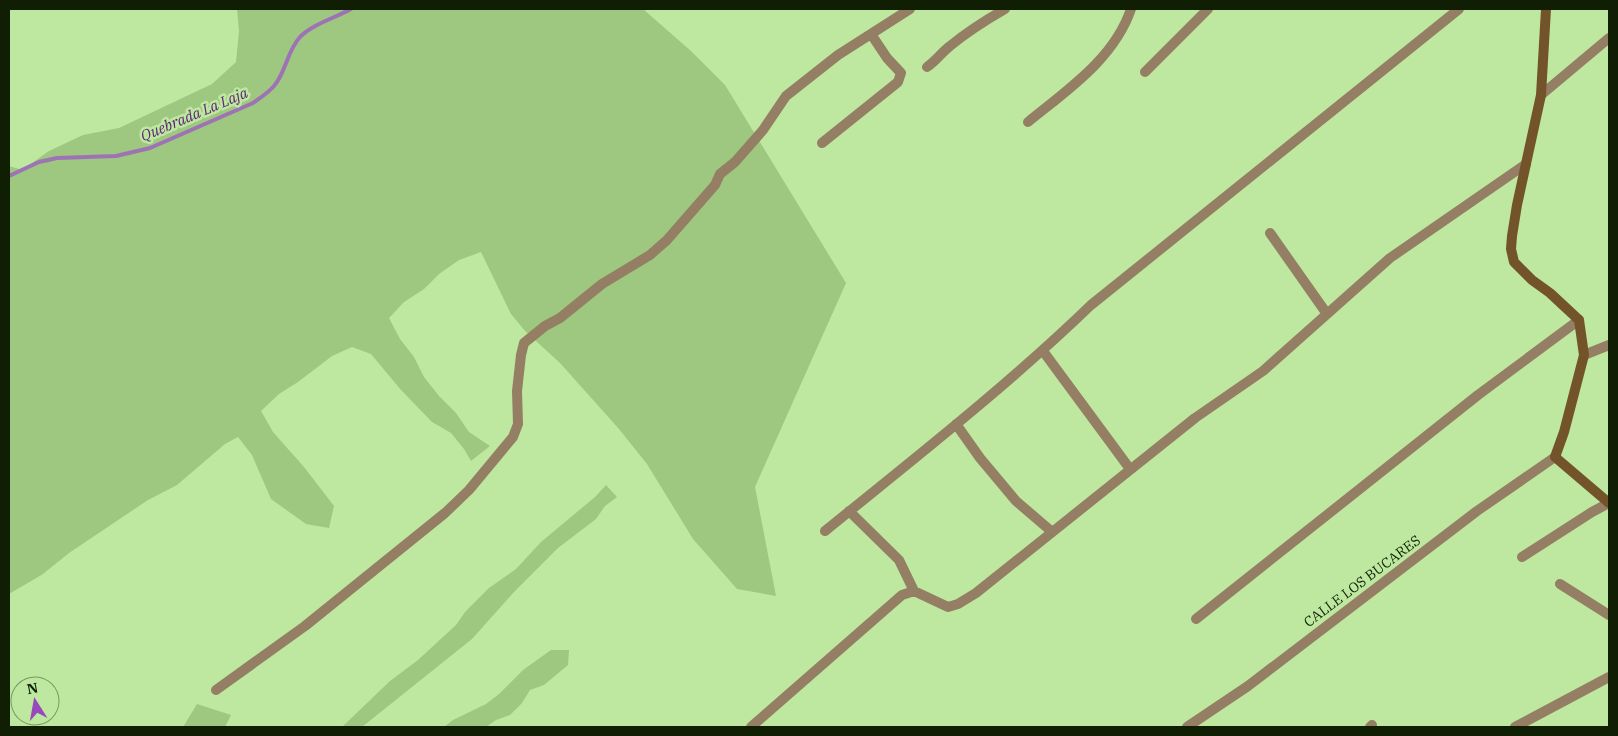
<svg xmlns="http://www.w3.org/2000/svg" width="1618" height="736" font-family="'IBM Plex Serif',serif">
<style>
.green{fill:#9ec77f}
.lines{fill:none;stroke-linecap:round;stroke-linejoin:round}
.stream{stroke:#9e73b6;stroke-width:4}
.street{stroke:#957f64;stroke-width:10}
.secondary{stroke:#73542a;stroke-width:10}
.labels{text-anchor:middle;dominant-baseline:central;stroke-width:5;stroke-linejoin:round;paint-order:stroke}
.street-label{font-size:14px;fill:#101f04;stroke:#bee8a0}
.water-label{font-size:15px;font-style:italic;fill:#5d2577;stroke:#bee8a0}
</style>
<rect width="100%" height="100%" fill="#bee8a0"/>
<path class="green" d="M237,9H643L691,51L725,85L846,283L755,487L776,596L737,589L693,539L647,464L619,429L560,363L525,331L511,314L481,252L459,260L439,274L424,289L404,302L389,318L400,339L414,357L424,377L439,396L456,413L469,432L490,446L471,461L464,449L451,433L432,422L401,390L371,354L352,347L332,356L298,382L279,394L261,411L273,432L304,467L334,506L329,528L306,524L271,499L252,455L238,437L225,444L177,485L148,500L69,553L43,574L9,594V166L22,170L49,151L83,135L119,128L212,84L236,62L239,31Z
M606,485L617,497L605,506L596,519L558,548L514,592L472,639L362,727H342L390,681L418,660L456,625L465,612L489,588L516,569L541,542L595,497Z
M551,650H569L568,665L544,685L530,690L522,703L510,715L496,720L486,727H444L453,720L486,704L499,694L523,670Z
M197,704L231,715L225,727H183Z"/>
<g class="lines">
<path class="stream" d="M9,176L39,162L57,158L116,156L150,148L253,103C260,98 268,93 274,86C286,72 287,51 300,37C313,24 335,18 351,9"/>
<path class="street" d="M927,67C937,60 941,53 950,46C967,32 986,20 1005,9
M1145,72L1208,9
M1541,95L1609,38
M1028,122C1067,90 1114,59 1131,9
M822,143L898,82L901,73L887,58L871,34
M1270,233L1327,314
M1043,351L1130,469
M1584,355L1609,345
M956,424L980,458L1016,501L1051,531
M849,511L899,560L914,591
M825,531C915,458 1007,386 1091,305L1459,9
M1522,557L1592,512L1609,503
M1560,584L1609,615
M1196,619L1478,395L1579,320
M216,690L305,626L445,513L469,490L513,437L518,424L517,391L521,355L524,343L545,326L560,318L602,284L650,255L667,240L715,185L720,174L735,162L763,130L786,96L838,55L910,9
M751,727L902,595L914,591L948,607L958,604L976,593L1195,418L1263,371L1390,258L1526,164
M1187,727L1248,686L1477,511L1555,457
M1370,727L1372,725
M1515,727L1609,677"/>
<path class="secondary" d="M1546,9L1541,95L1517,205L1512,236L1511,249L1514,262L1532,280L1550,293L1579,320L1584,355L1564,432L1555,457L1609,503"/>
</g>
<g class="labels">
<g class="street-label">
<text transform="translate(1362 581) rotate(-37)">CALLE LOS BUCARES</text>
</g>
<g class="water-label">
<text transform="translate(194 114) rotate(-23)">Quebrada La Laja</text>
</g>
</g>
<rect width="1618" height="736" fill="none" stroke="#101f04" stroke-width="20"/>
<g transform="translate(35 701) rotate(349)"><circle r="24" fill="#bee8a0" stroke="#789862"/>
<path d="M0-4L9 19L0 12L-9 19Z" fill="#964abc"/>
<text y="-8" font-size="14" font-weight="bold" text-anchor="middle" fill="#101f04">N</text>
</g>
</svg>
